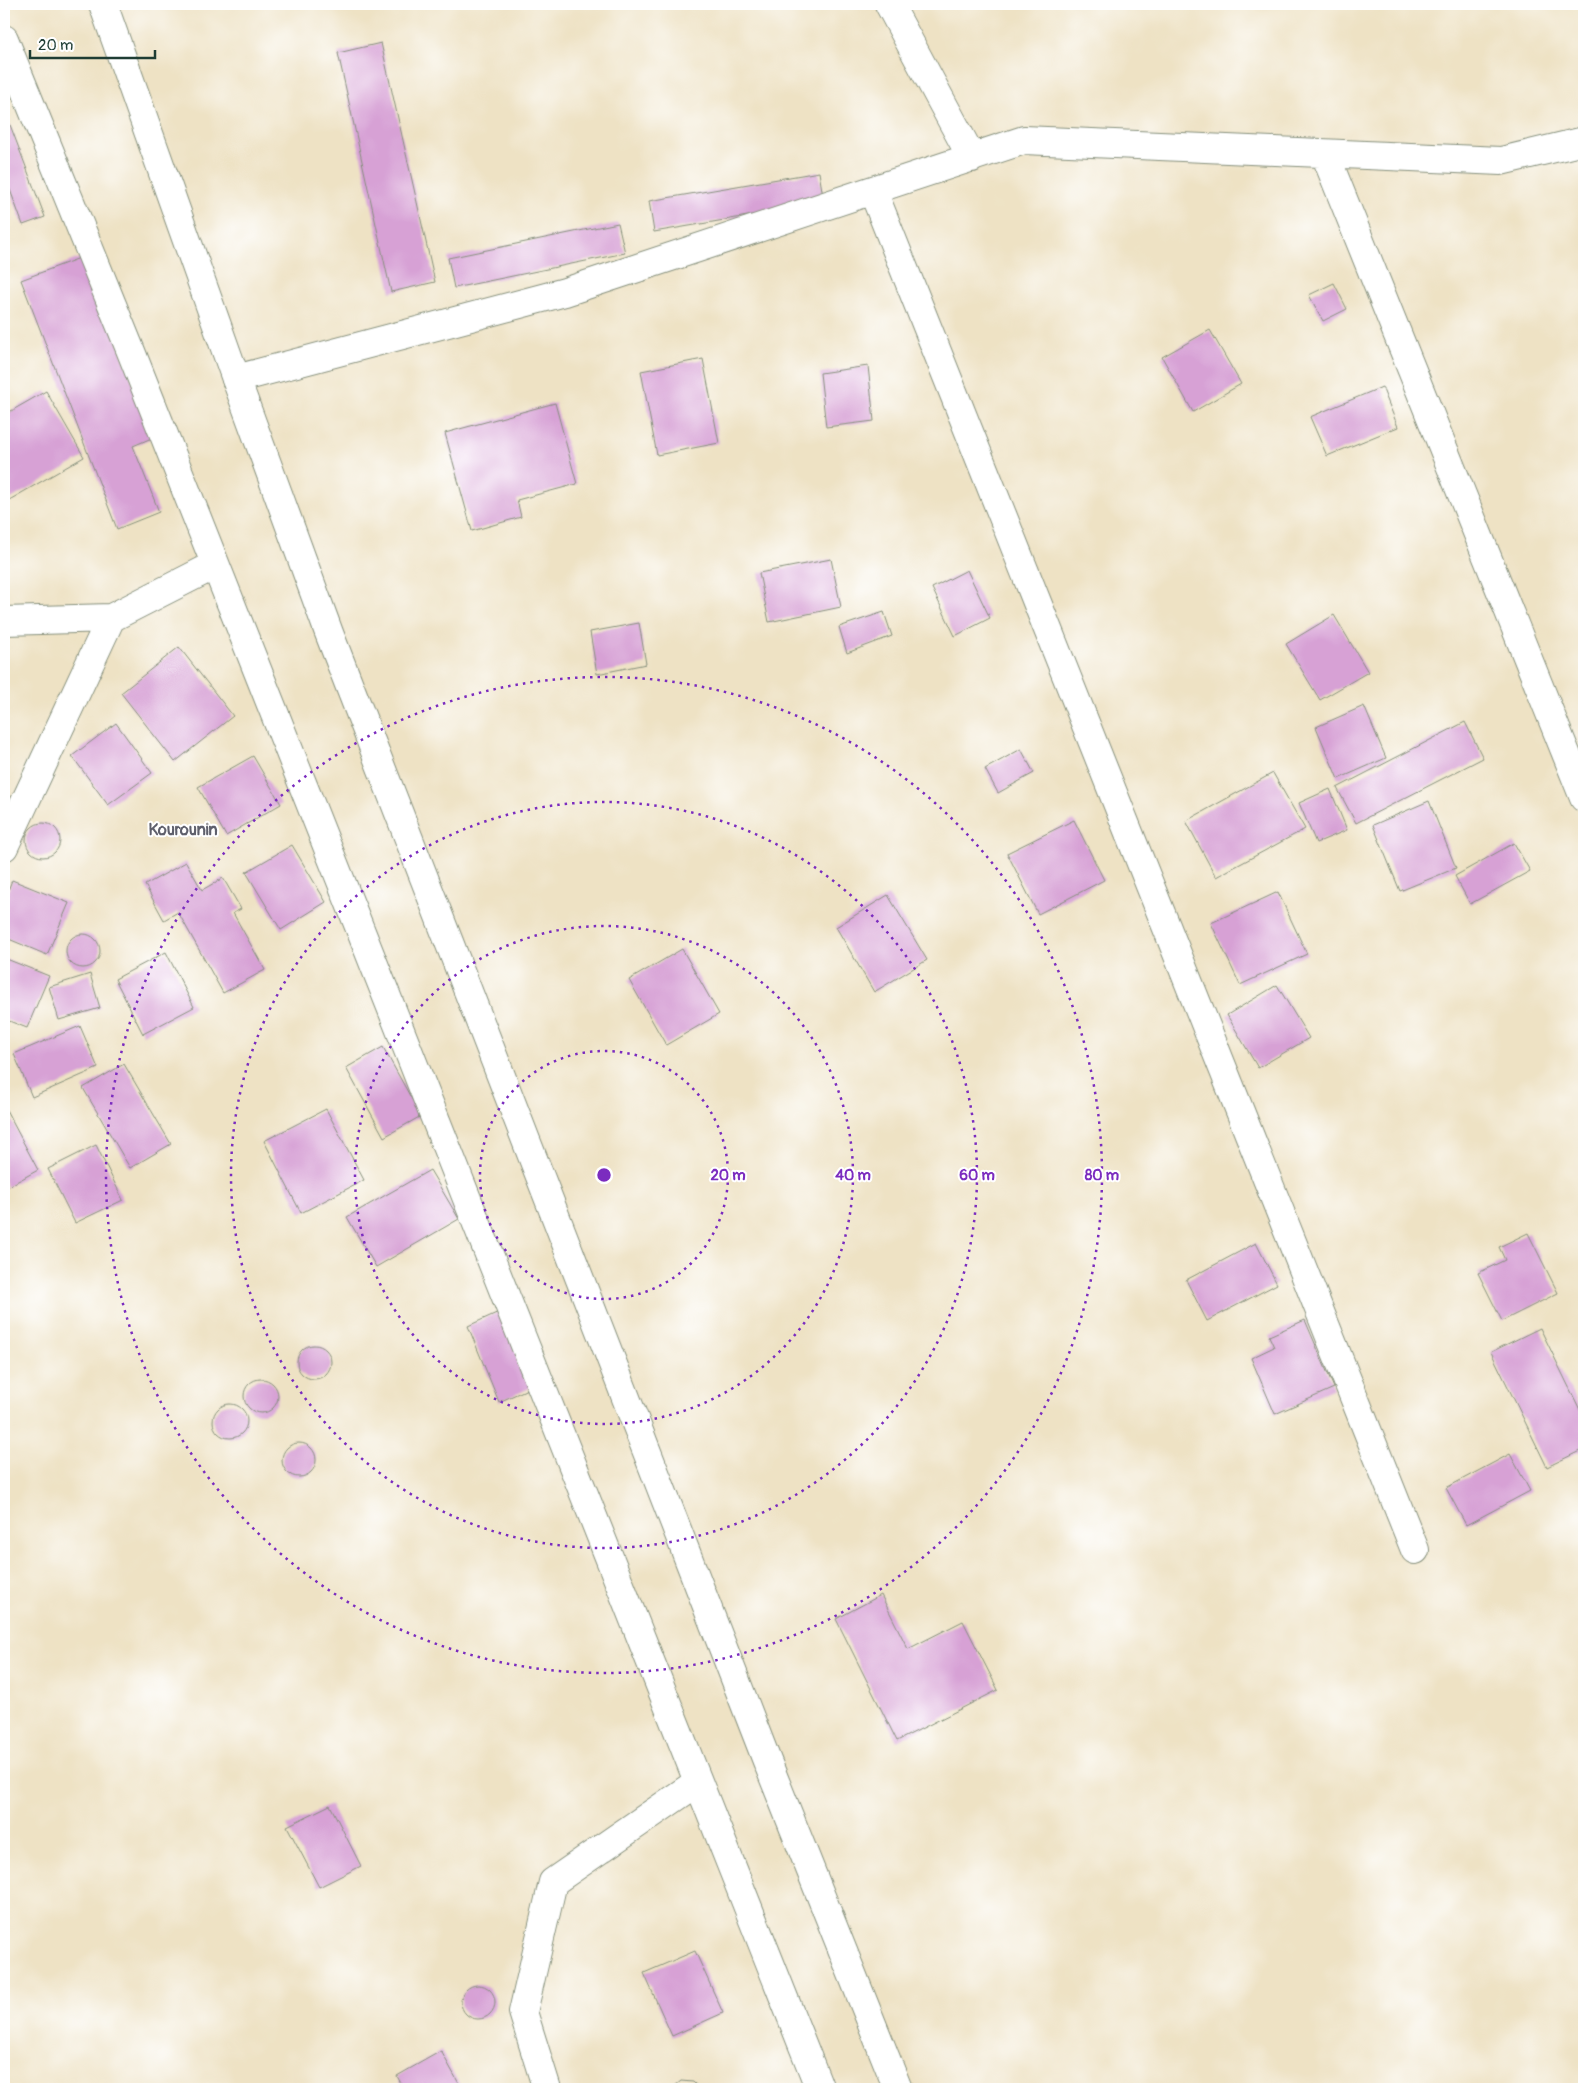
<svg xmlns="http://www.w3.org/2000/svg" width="1588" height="2093" font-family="Pangolin,sans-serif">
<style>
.building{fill:#d7a1d5}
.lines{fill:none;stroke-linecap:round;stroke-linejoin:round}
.street-casing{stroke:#86907c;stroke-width:30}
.highway-casing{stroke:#86907c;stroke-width:30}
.street{stroke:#fff;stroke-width:28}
.highway{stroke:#fff;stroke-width:28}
.ring{fill:none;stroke:#7b2cbf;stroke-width:2.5;stroke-dasharray:2.5 5}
.labels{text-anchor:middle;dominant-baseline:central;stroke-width:4;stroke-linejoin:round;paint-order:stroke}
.quarter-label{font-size:16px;font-weight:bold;fill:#5f606c;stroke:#fff}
.centre{fill:#7b2cbf;stroke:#fff;stroke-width:2.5}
.ring-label{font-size:15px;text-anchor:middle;font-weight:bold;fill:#7b2cbf;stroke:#fff;stroke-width:4;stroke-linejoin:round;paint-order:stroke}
</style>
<rect width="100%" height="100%" fill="#fff"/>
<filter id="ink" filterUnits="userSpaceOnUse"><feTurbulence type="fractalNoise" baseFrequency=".02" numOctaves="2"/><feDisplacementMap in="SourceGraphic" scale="10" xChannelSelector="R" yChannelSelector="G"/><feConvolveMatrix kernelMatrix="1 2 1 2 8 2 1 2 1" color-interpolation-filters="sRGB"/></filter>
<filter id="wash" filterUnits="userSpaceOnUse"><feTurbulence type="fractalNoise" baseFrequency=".0096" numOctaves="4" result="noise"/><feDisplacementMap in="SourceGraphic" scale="20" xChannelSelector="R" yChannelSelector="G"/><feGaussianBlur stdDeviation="1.12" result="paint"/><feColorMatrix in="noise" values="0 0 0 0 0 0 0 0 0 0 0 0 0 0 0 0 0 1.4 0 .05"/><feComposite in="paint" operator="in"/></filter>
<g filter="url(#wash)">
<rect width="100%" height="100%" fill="#eee2c4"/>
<g id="blocks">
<path class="building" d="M381,43L435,282L391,292L338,53Z
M4,109L45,217L23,225L6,179L4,180Z
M819,172L824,203L654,232L649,201Z
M618,223L625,253L454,288L448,258Z
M85,256L154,437L133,446L159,512L117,529L21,280Z
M1334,283L1347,309L1323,321L1309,295Z
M1210,330L1241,384L1193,412L1162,357Z
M703,359L719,443L657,455L641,371Z
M868,366L874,421L826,427L820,373Z
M1382,387L1398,427L1327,456L1310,417Z
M46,391L84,457L4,503V415Z
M555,403L577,484L517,500L521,517L472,531L445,433Z
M831,559L841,607L769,622L759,573Z
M967,570L990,618L955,636L932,588Z
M884,612L892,636L847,653L839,627Z
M1334,615L1368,672L1320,700L1286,644Z
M639,623L646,664L597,674L590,632Z
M179,647L233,716L175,762L121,693Z
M1364,706L1386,758L1338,779L1316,727Z
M1465,722L1483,758L1356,823L1337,788Z
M116,723L152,773L108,805L72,756Z
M1021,749L1034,773L998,793L985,769Z
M253,756L281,804L226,836L198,787Z
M1273,773L1305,829L1216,877L1186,821Z
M1330,789L1347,830L1316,843L1299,803Z
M1429,801L1456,868L1400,891L1373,825Z
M1074,820L1104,880L1038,914L1007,853Z
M26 840a17 17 0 1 1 34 0a17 17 0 1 1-34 0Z
M1514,843L1530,871L1470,904L1455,876Z
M292,845L326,902L281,930L246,872Z
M186,862L202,890L223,878L241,909L233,913L265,970L223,993L178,912L164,920L145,885Z
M12,880L69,903L47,955L4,937V901Z
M1278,892L1307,954L1240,985L1211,923Z
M888,895L927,960L874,992L836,927Z
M66 951a17 17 0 1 1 34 0a17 17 0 1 1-34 0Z
M682,949L719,1014L666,1045L629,980Z
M166,952L194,1007L143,1034L115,979Z
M4,958L49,976L27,1028L4,1019Z
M90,974L100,1008L59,1020L49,987Z
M1277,985L1309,1038L1258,1068L1227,1015Z
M80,1026L98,1068L32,1097L14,1054Z
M383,1047L421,1116L384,1137L346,1068Z
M124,1064L171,1144L130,1168L83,1088Z
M4,1106L38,1170L7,1187L4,1181Z
M326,1109L364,1180L301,1213L264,1141Z
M96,1145L123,1200L75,1223L48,1169Z
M430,1170L459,1219L376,1267L347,1217Z
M1528,1233L1558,1293L1502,1321L1478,1273L1505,1260L1499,1247Z
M1256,1243L1277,1284L1207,1321L1186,1280Z
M501,1311L532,1387L499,1402L468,1326Z
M1305,1320L1334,1388L1275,1414L1251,1358L1274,1347L1269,1336Z
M1540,1328L1584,1418V1449L1547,1467L1491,1352Z
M297 1362a17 17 0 1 1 34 0a17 17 0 1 1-34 0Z
M244 1396a17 17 0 1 1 34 0a17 17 0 1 1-34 0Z
M213 1421a17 17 0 1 1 34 0a17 17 0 1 1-34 0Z
M282 1460a17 17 0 1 1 34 0a17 17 0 1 1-34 0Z
M1510,1454L1530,1491L1466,1525L1446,1488Z
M881,1595L908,1649L963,1621L998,1690L897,1741L836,1619Z
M330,1805L361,1866L319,1887L287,1826Z
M695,1951L723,2013L672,2036L644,1973Z
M461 2002a17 17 0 1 1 34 0a17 17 0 1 1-34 0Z
M441,2051L462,2089H404L397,2076Z
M681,2081L693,2082L700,2089H671Z"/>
</g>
</g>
<g filter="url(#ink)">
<use href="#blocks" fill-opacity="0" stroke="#86907c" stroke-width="1"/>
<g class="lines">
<defs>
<path id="street" d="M889,4L972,158
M4,39L130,349L820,2089
M1325,154L1584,798
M873,191L1415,1550
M236,379L565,292L1024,140L1501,161L1584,141
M4,621L111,618L215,565
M4,847L111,618
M547,2089L523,2012L553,1882L698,1782"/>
<path id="highway" d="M103,4L236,379L329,633L767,1761L898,2089"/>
</defs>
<use href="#street" class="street-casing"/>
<use href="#highway" class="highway-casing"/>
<use href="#street" class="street"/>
<use href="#highway" class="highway"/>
</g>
</g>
<g class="ring">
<circle cx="604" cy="1175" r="124"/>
<circle cx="604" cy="1175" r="249"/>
<circle cx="604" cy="1175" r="373"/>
<circle cx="604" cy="1175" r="498"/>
</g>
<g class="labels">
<g class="quarter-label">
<text x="183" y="830">Kourounin</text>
</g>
</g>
<circle cx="604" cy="1175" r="8" class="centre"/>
<g class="ring-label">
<text x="728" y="1180">20 m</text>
<text x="853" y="1180">40 m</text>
<text x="977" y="1180">60 m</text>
<text x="1102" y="1180">80 m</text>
</g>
<rect width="1588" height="2093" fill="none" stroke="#fff" stroke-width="20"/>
<path d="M30 50v8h125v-8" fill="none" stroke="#1f3d34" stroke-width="2.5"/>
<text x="38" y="50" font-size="15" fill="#1f3d34" stroke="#ffffff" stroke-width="4" paint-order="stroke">20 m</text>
</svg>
